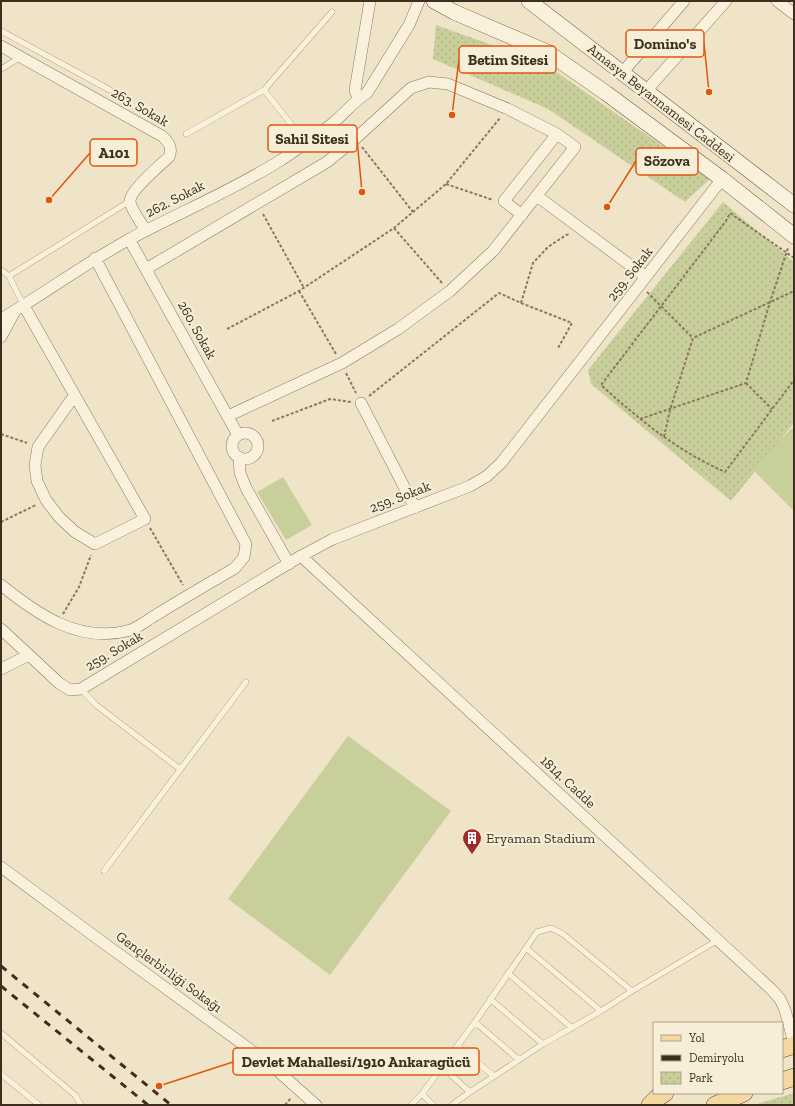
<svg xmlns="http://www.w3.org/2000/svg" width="795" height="1106" font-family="'Zilla Slab',serif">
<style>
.park{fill:url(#park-dots)}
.pitch{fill:#c9cf9b}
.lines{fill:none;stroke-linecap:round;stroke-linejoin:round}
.lane-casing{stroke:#8d765c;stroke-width:6}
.street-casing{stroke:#8d765c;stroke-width:12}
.secondary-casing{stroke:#6f573f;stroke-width:16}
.primary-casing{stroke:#5b4430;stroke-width:18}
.path{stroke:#8d765c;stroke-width:2;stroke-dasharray:3 2;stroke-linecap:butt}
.lane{stroke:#faf1dc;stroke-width:5.5}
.street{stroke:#faf1dc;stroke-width:11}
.secondary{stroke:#faf1dc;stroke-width:15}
.primary{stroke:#f3d9a0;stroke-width:17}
.rail{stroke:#3d2e20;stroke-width:3;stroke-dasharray:7 7;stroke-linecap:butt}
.labels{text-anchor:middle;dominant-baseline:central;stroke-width:4;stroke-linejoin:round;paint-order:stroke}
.street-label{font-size:14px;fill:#3d2e20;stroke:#f7eed8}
.poi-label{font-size:14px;fill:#3d2e20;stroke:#f7eed8;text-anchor:start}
.leader{fill:none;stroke:#df570d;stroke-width:1.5}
.callout-dot{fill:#df570d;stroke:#f7eed8;stroke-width:1.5}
.callout{fill:#f7eed8;stroke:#df570d;stroke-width:1.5}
.callout-label{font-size:15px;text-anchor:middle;font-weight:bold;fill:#3d2e20}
</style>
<defs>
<pattern id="park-dots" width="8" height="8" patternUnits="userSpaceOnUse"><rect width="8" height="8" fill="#c9cf9b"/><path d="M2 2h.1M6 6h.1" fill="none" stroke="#aeb285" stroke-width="1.8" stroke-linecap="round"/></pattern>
</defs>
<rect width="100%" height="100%" fill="#f0e4c8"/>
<path class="park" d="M436,25L545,64L710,179L685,202L548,109L433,59Z
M723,202L794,262V423L731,501L591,384L588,370Z
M794,1093V1105H754Z"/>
<path class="pitch" d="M792,428L794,430V511L752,469Z
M283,477L312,525L286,540L257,492Z
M348,736L451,811L330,975L228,899Z"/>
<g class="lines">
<defs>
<path id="lane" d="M1,31L110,90
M1,69L21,57
M264,90L306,143
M186,134L264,90L332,12
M1,270L9,276
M24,306L9,276L130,201
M81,689L96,705L180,769
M104,871L246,682
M526,948L601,1011
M508,973L572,1028
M490,999L543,1044
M475,1022L519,1060
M1,1033L75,1095L81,1105
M457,1046L494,1076
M442,1067L470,1092
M1,1074L39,1105
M422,1094L433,1105
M411,1105L422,1094L475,1022L537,932L551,928L563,934L632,991
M452,1105L470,1092L543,1044L601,1011L632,991L718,940"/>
<path id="street" d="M777,1L794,14
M1,46L162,136C169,142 173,148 169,157C160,165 130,191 130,201C130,208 142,224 146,231
M622,73L684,1
M646,91L726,1
M358,99L355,90L370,1
M537,196L646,277
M522,215L504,201L557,134
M129,239L238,435
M146,269L327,162L355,139L411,88L429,82L448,84L508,109L557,134L575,147L493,251L450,291L398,329L342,363L228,416
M24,306L145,519L95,544L75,532L59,517L46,500L37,481L35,465L38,447L74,396
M1,319C44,294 84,264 128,240C178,213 232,191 281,160C299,148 317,136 333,123C345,113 354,101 367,93L409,25L419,1
M1,337L15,311
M361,403L415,508
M232 446a13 13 0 1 1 26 0a13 13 0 1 1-26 0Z
M239,457L240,473L246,488L289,564
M301,556L771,989L780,999L785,1010L794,1043
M1,585C37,614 78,643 127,631C137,629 147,620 156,615C182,599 208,584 235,568L244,557L246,544L95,258
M1,629L29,655
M1,669L29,655L59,683L70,690L81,689L301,556L333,539L470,486L487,476L501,463L722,179
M1,867L90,933L270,1064L316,1105"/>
<path id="secondary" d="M434,1L454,12L547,52L606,93L722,179L794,236
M529,1L794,205"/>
<path id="primary" d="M782,1049L794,1045
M782,1081L794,1077
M650,1105L657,1098L665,1093
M715,1105L744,1093"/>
</defs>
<use href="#lane" class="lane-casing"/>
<use href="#street" class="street-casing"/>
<use href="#secondary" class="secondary-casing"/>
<use href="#primary" class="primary-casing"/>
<path class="path" d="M362,147L413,212
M446,184L493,200
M263,214L304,288
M394,228L442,283
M794,258L730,213L726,221L601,385C640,420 676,450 725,472L794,380
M299,291L336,354
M647,292L693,338
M521,303L572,323L558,348
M227,329L299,291L394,228L446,184L500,118
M346,373L356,393
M746,383L772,409
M369,396L499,293L521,303L533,263L548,247L566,235L570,234
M640,419L746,383L770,302L788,248
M272,421L330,399L351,402
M1,434L27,443
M664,437L670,410L693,338L794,291
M1,522L36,505
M150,528L183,585
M63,614L79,587L91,555
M285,1105L291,1098"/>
<use href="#lane" class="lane"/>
<use href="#street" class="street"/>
<use href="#secondary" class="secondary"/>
<use href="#primary" class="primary"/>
<path class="rail" d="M1,966L171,1105
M1,986L148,1105"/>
</g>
<defs>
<symbol id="building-pin" viewBox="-11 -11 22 30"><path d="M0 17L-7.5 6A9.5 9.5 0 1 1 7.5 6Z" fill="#9e2a2b" stroke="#f7eed8"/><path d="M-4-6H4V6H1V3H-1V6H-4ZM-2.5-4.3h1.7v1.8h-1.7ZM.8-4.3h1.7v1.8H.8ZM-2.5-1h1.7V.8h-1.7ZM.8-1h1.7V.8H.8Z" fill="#fff"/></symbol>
</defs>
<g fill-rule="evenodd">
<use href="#building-pin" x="461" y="827" width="22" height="30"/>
</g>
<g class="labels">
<g class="street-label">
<text transform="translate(661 103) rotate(38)">Amasya Beyannamesi Caddesi</text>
<text transform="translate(140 107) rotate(30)">263. Sokak</text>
<text transform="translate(175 199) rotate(-27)">262. Sokak</text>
<text transform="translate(630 274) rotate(-52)">259. Sokak</text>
<text transform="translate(197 330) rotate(61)">260. Sokak</text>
<text transform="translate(400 497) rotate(-21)">259. Sokak</text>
<text transform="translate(114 651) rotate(-31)">259. Sokak</text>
<text transform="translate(568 782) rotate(43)">1814. Cadde</text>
<text transform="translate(169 972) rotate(36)">Gençlerbirliği Sokağı</text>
</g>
<g class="poi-label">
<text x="486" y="838">Eryaman Stadium</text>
</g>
</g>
<path class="leader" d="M709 92L704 43M452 115L459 59M362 192L357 139M49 200L90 153M607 207L636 161M159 1086L233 1062"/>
<g class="callout-dot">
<circle cx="709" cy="92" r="4"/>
<circle cx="452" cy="115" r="4"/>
<circle cx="362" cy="192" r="4"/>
<circle cx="49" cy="200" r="4"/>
<circle cx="607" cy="207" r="4"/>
<circle cx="159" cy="1086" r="4"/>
</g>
<g class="callout">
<rect x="626" y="30" width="78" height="27" rx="4"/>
<rect x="459" y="46" width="97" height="27" rx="4"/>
<rect x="268" y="125" width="89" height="27" rx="4"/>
<rect x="90" y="139" width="47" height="27" rx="4"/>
<rect x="636" y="148" width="62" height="27" rx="4"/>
<rect x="233" y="1048" width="246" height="27" rx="4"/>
</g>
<g class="callout-label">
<text x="665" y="49">Domino's</text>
<text x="508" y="65">Betim Sitesi</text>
<text x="312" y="144">Sahil Sitesi</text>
<text x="114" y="158">A101</text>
<text x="667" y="166">Sözova</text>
<text x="356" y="1067">Devlet Mahallesi/1910 Ankaragücü</text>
</g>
<rect width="795" height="1106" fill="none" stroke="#3d2e20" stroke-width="4"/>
<rect x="653" y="1022" width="130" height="72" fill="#f7eed8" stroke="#ada18e"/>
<rect x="661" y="1035" width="20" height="6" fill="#f3d9a0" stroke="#ada18e"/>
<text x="689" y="1042" font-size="12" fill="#3d2e20">Yol</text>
<rect x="661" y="1055" width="20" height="6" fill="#3d2e20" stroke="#ada18e"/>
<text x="689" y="1062" font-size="12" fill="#3d2e20">Demiryolu</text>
<rect x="661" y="1072" width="20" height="12" fill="url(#park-dots)" stroke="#ada18e"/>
<text x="689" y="1082" font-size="12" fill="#3d2e20">Park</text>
</svg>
